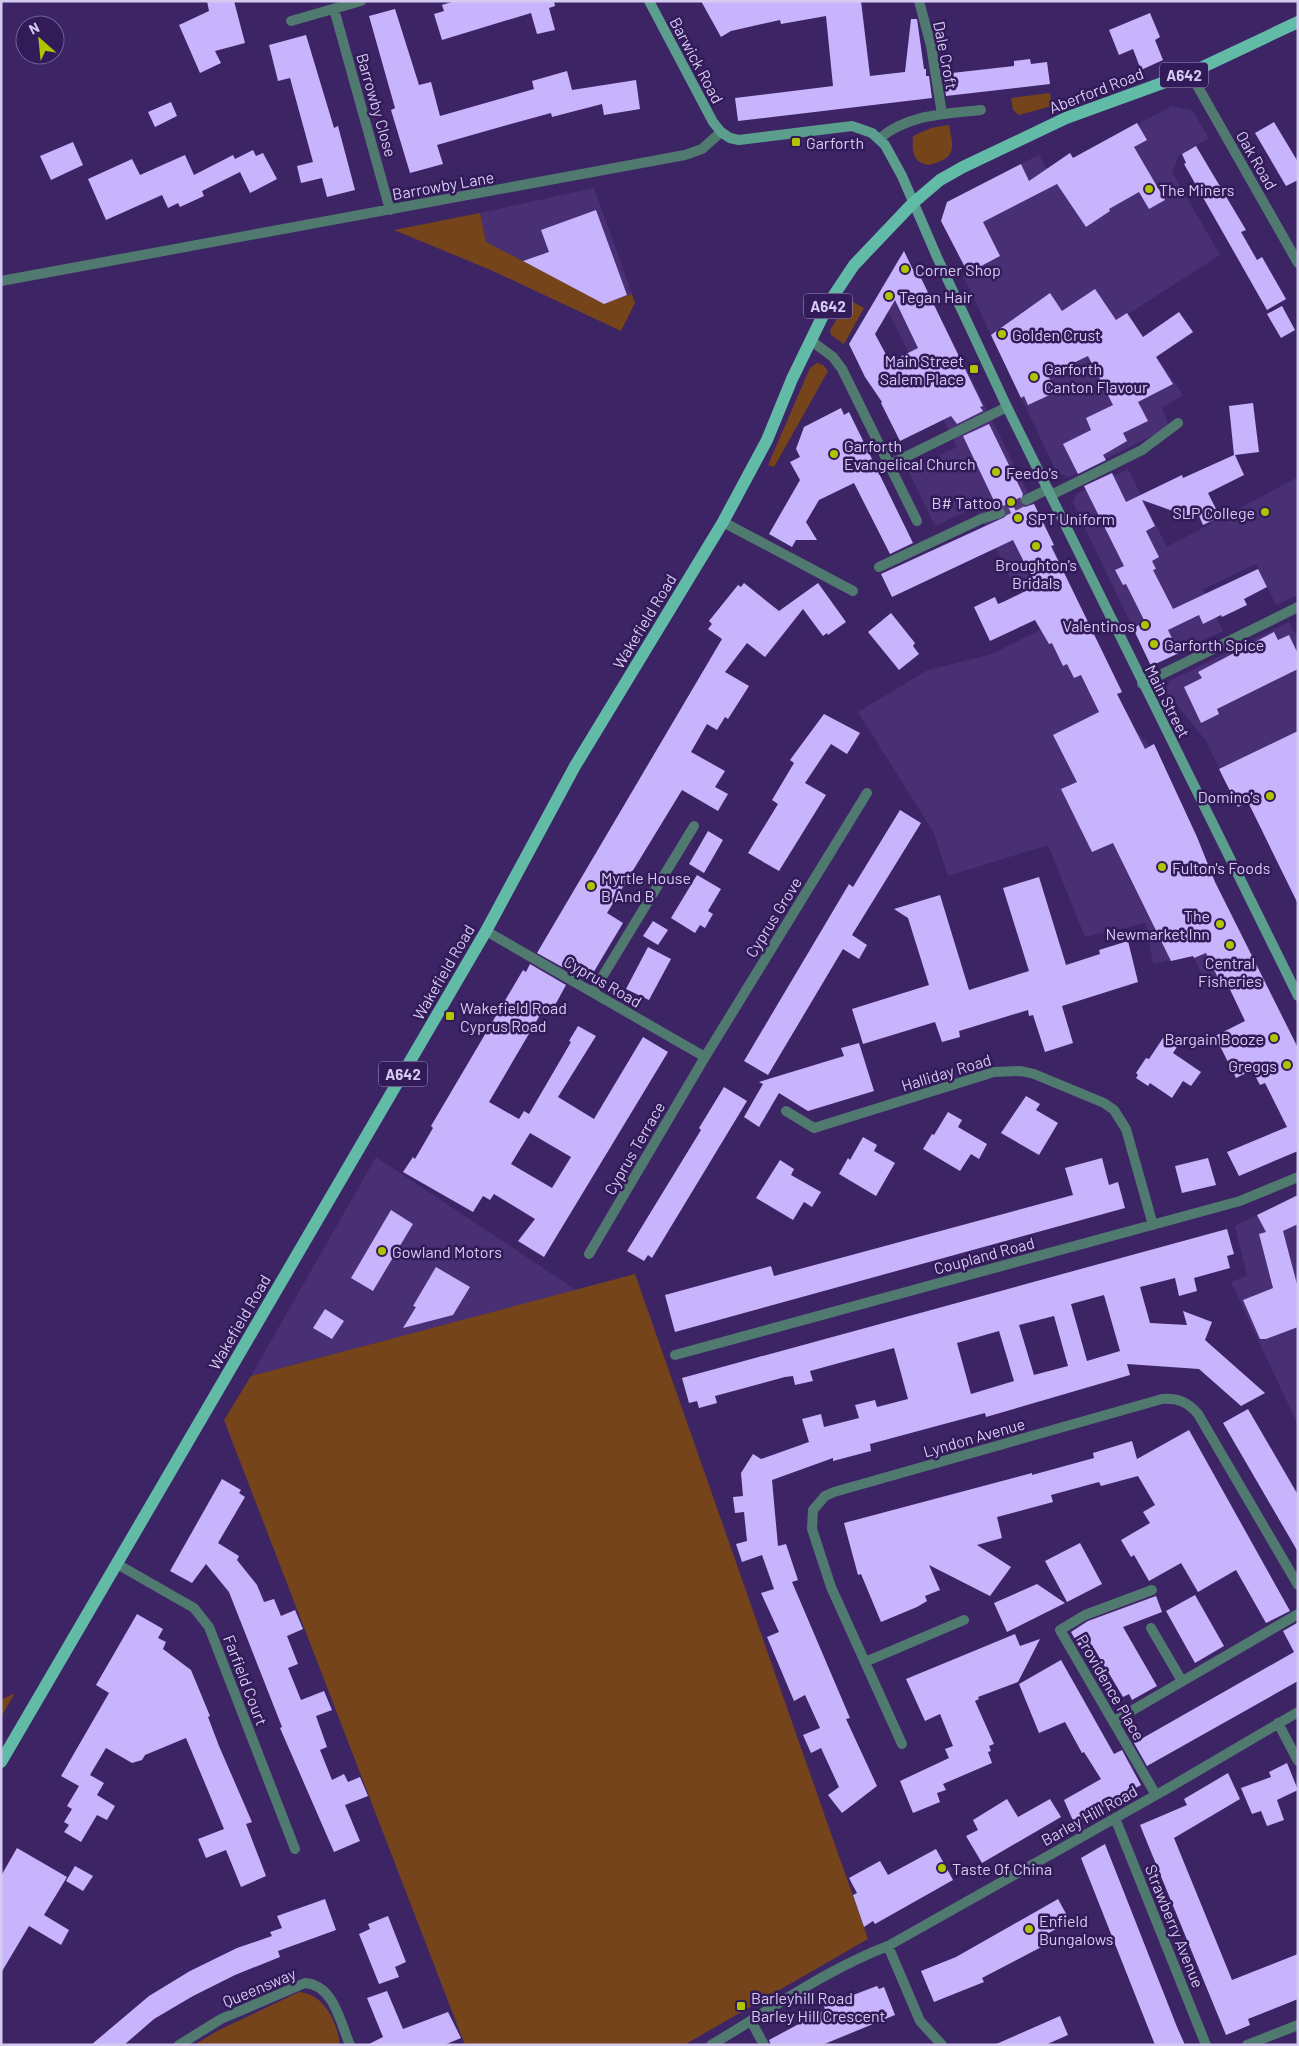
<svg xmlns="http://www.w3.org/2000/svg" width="1299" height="2046" font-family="Barlow,sans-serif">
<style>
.built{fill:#492f74}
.green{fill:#75441b}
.building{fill:#c8b3fd;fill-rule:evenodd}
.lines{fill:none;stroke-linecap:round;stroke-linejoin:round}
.street-tunnel{stroke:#543e7a;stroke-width:10;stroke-dasharray:10 5;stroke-linecap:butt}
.street{stroke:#50796f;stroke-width:10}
.secondary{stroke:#5b9e8e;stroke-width:10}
.primary{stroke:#62bba7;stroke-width:12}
.poi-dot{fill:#b0c500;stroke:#331a59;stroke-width:2}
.labels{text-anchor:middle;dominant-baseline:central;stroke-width:5;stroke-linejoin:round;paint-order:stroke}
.shield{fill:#331a59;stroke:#a496c3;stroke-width:1}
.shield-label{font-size:15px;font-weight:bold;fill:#d5cbf1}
.street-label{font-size:16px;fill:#d5cbf1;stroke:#331a59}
.poi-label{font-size:16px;fill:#d5cbf1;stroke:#331a59;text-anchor:start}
</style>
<rect width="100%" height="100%" fill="#3d2565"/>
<path class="built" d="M1172,106L1192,110L1209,138L1179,155L1172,172L1220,255L1128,314L1183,395L1162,408L1168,424L1164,430L1069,477L1057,473L963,276L967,272L941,221L945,207L1021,164L1039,155L1047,169L1070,153L1073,158Z
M594,188L632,294L604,303L486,242L480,213Z
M899,258L908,259L916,276L919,274L1054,545L1052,546L1122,692L1117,695L1136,731L1150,746L1154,744L1197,837L1215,882L1257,966L1209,989L1193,956L1153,964L1146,923L1085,937L1048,845L948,876L934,833L858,712L928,670L992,654L1040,630L1016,583L1013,584L976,507L935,526L908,470L957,447L879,294Z
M1128,469L1167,547L1298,477V595L1276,605L1256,564L1203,589L1223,631L1151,666L1073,503L1076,494Z
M1289,622L1298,638V904L1249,802L1238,807L1206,741L1166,691L1169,681Z
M376,1157L576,1290L251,1376Z
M1298,1195V1425L1231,1282L1247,1276L1235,1226Z"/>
<path class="green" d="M1050,93L1052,106L1019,115L1013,110L1011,98Z
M949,125C954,149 956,158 929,165C912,163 912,150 913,136L931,128Z
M480,213L486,242L604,303L632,294L635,303L621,331L493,271L394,230Z
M849,300L864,308L844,344L831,335L830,330Z
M817,363L823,365L828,371L774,467L768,465L810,368Z
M635,1274L868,1939L684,2045H465L224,1420L251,1376Z
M15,1693L1,1717V1700Z
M299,1992C324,1994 337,2021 340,2045H194L219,2030Z"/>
<path class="building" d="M207,1H234L245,43L215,51L221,63L200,73L179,25L209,11Z
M455,1H554L555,6L549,8L555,30L537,34L531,13L442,40L434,14L444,11L442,5Z
M701,1H861L870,76L905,72L911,19H917L924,69H926V76H929L932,98L738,121L735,98L833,86L826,16L781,24L780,20L731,31L721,37Z
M395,9L419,85L431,82L440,116L534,89L532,81L567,71L572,90L636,80L640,109L604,115L602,104L552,117L551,113L500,127L437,145L443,164L410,173L391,110L395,108L369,16Z
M1150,13L1160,37L1155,40L1163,60L1141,70L1133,49L1119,55L1109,30Z
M306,35L334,128L338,126L355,190L327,197L322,178L301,183L297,166L313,162L290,78L278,81L269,45Z
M1030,59L1031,64L1047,62L1050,84L946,96L943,74L1014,66V61Z
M171,102L177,116L155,127L148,112Z
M1274,122L1298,162V180L1286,186L1255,133Z
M1137,123L1147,140L1134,147L1165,200L1149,209L1139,192L1109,209L1110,211L1086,227L1057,184L983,222L1000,256L968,273L941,221L947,202L1021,164L1029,181L1070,153L1073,158Z
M73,142L83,165L51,180L40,156Z
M1196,146L1246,230L1241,232L1257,260L1262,257L1286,299L1267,310L1184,164L1186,163L1182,154Z
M253,150L256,156L263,153L277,179L250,193L240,172L202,191L204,196L180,207L178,203L168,208L162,195L106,220L88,179L132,159L140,175L185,155L194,175L233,155L235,159Z
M596,210L627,295L604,304L523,261L549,252L541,230Z
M904,251L916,276L919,274L983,406L980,407L983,411L957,424L951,416L900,441L881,403L882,402L865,377L849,344ZM895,300L918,348L890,362L875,334Z
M1095,289L1116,320L1127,313L1143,337L1179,312L1193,332L1156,357L1173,384L1138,402L1148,421L1123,433L1127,441L1103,455L1106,460L1078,474L1063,444L1091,430L1086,418L1113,405L1088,356L1048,375L1056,392L1028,405L1024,396L1021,398L991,335L1050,293L1062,311Z
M1282,306L1295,330L1281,338L1267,314Z
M1253,403L1259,452L1235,455L1244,475L1208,493L1220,517L1203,525L1197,511L1187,516L1142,500L1155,526L1146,531L1159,557L1152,561L1156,569L1153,570L1173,609L1258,569L1267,587L1244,599L1247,605L1222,617L1221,615L1203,624L1199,615L1168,630L1179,653L1151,666L1133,628L1145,622L1126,584L1123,585L1115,570L1124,566L1084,486L1112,473L1126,502L1182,475L1183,478L1234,455L1229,406Z
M841,408L844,415L849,412L913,543L890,554L854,483L819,500L806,522L817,540H796L792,547L769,534L800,480L790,462L800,457L796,449L804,427Z
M989,424L1023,494L1020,503L1025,507L1034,504L1054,545L1051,546L1122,692L1117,694L1145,749L1154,744L1197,837L1215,882L1298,1048V1151L1239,1176L1227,1152L1287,1127L1265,1083L1260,1085L1252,1070L1236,1078L1215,1036L1245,1021L1226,981L1221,984L1206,953L1194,958L1193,956L1171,961L1113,843L1092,852L1061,789L1077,782L1053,735L1099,712L1081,675L1074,678L1067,664L1063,666L1052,643L1049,644L1035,620L990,641L974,607L995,597L998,604L1003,602L1036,586L1013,540L892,597L881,574L1005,517L1006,510L1002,506L997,507L963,436Z
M744,583L779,611L818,583L846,622L828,635L827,633L823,636L803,609L765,657L747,643L725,672L749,686L728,719L725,717L717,730L707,724L691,752L725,771L715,787L728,794L718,811L682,790L607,913L623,923L602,958L592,975L577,966L573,973L537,953L722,639L708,629L712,624L709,621L738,585L741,587Z
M891,613L915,643L913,646L919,654L899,670L868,632Z
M1274,632L1278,640L1289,635L1298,654V669L1217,709L1219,714L1201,723L1184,687L1202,678L1198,672Z
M824,714L860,733L847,754L831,744L805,783L826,795L779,871L748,853L778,804L772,800L794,763L790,760Z
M1298,731V904L1248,802L1238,807L1219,769Z
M900,810L921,823L852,935L867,945L859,959L843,949L768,1075L744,1061L849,884L853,887Z
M708,831L723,840L704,873L689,864Z
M697,875L721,889L708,911L713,914L705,928L700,925L695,933L671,918Z
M1039,877L1066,965L1100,954L1099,950L1128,941L1138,982L1062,1006L1073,1043L1045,1052L1033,1015L1029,1016L1028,1010L959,1031L960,1037L942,1042L935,1022L863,1044L852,1009L929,985L908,918L894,909L940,895L969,990L1029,971L1003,888Z
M653,921L668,930L658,945L643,936Z
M648,947L671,959L649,1000L626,989Z
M530,964L566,985L554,1007L547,1003L489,1102L519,1119L524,1111L529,1114L571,1042L569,1041L578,1026L596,1036L558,1097L594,1119L643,1037L668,1052L544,1257L518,1241L535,1219L494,1194L490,1200L483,1196L473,1212L403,1172L413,1157L415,1159L433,1128L431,1126L523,970L526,972ZM530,1133L571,1157L552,1188L511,1164Z
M1163,1038L1177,1047L1173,1053L1201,1072L1191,1086L1183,1081L1172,1098L1150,1083L1148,1086L1136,1078L1138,1075L1136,1073L1146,1058L1149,1059Z
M859,1043L874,1091L808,1111L779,1093L759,1127L744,1117L763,1084L759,1082L844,1056L841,1048Z
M724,1087L747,1101L652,1258L648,1255L644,1261L627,1251L701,1130L699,1128Z
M1026,1096L1040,1104L1036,1110L1058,1123L1039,1155L1001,1133Z
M948,1112L962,1120L958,1127L987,1144L979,1159L971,1154L960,1171L923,1149L932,1134L934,1135Z
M863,1137L877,1145L874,1151L895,1163L876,1196L839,1174L848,1158L850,1160Z
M1102,1158L1109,1185L1118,1182L1125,1208L675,1332L665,1295L771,1266L774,1276L1073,1195L1065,1168Z
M1208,1158L1216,1185L1182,1193L1175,1166Z
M780,1160L794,1169L791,1175L821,1192L812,1207L804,1202L793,1220L756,1198Z
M1298,1195V1224L1283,1231L1298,1288V1327L1266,1339H1260L1243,1300L1273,1288L1259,1234L1266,1232L1257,1215Z
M391,1210L413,1224L373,1291L351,1278Z
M1227,1229L1234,1254L1227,1256L1230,1268L1194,1278L1197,1291L1179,1296L1175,1278L1140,1287L1150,1323L1187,1325L1183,1311L1212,1322L1205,1340L1265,1393L1241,1406L1199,1369L1127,1364L1130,1375L986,1417L985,1413L870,1444L871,1451L833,1461V1458L772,1480L778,1546L786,1544L798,1580L792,1582L850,1718L846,1719L877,1786L842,1813L828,1795L839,1787L821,1748L811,1753L803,1735L820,1728L805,1695L794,1701L767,1637L779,1632L761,1593L774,1589L762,1555L742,1562L736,1544L747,1541L744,1512L735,1513L733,1497L743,1496L741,1473L753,1454L761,1459L809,1442L802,1419L821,1414L824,1427L859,1418L855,1405L875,1400L877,1407L908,1399L894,1348L810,1371L813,1381L795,1385L793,1376L785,1377L715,1396L717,1403L699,1408L697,1401L689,1403L682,1378ZM1104,1295L1120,1351L1087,1361L1071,1304ZM1054,1316L1068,1366L1034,1375L1019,1325ZM999,1331L1014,1381L971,1394L957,1343Z
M436,1267L470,1287L453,1315L403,1328L416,1307L413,1306Z
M325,1309L344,1321L332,1339L313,1328Z
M1248,1409L1298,1495V1552L1223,1423Z
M1189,1430L1290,1611L1266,1623L1236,1570L1198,1592L1181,1563L1149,1581L1134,1555L1131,1557L1121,1540L1150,1523L1143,1512L1155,1505L1138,1476L1101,1486L1099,1482L1051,1495L1053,1502L997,1517L1002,1538L977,1545L1011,1567L990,1596L929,1565L940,1590L925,1596L927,1601L917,1607L881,1622L861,1574L858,1575L844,1523L1032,1473V1475L1094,1458L1093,1453L1132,1441L1137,1459Z
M222,1479L241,1490L239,1493L245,1497L218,1543L239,1556L237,1560L257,1585L264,1602L274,1599L281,1616L295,1610L303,1629L287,1636L298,1664L288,1668L301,1700L324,1691L332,1710L316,1716L327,1747L320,1750L332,1780L344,1774L348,1782L360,1777L368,1796L345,1805L360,1841L334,1852L280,1728L282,1727L229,1592L206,1564L192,1583L170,1571Z
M1080,1543L1102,1584L1067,1602L1045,1561Z
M1037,1584L1065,1603L1007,1632L994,1603Z
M1195,1595L1224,1646L1195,1663L1166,1611Z
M1156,1596L1162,1612L1123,1627L1157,1686L1132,1700L1129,1694L1123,1697L1092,1645L1080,1648L1071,1632L1088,1621Z
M137,1614L163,1629L158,1638L166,1642L163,1649L191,1670L210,1716L208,1717L219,1746L252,1822L246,1824L266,1876L241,1887L226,1850L206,1858L198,1839L224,1829L186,1738L145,1755L142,1760L132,1763L106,1748L90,1775L104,1783L97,1795L115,1806L107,1820L97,1815L81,1842L64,1832L69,1825L64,1822L72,1809L67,1806L79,1786L61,1776L109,1693L96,1685Z
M1297,1623L1298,1681L1147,1766L1134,1743L1294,1652L1283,1631Z
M1015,1634L1020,1646L1040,1639L1018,1682L978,1697L979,1699L975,1701L994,1744L989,1746L991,1751L988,1752L992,1763L943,1784L946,1790L937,1793L940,1802L913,1813L900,1781L949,1758L945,1749L953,1746L940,1714L925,1721L906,1679Z
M1061,1660L1114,1754L1122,1750L1141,1785L1074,1823L1064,1800L1101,1779L1084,1752L1082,1753L1065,1722L1039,1733L1019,1684Z
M1287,1763L1298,1790L1277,1800L1284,1820L1267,1826L1261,1811L1252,1814L1241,1788L1271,1777L1269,1772Z
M1228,1773L1240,1799L1174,1838L1232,1980L1298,1954V1999L1248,2019L1250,2025L1226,2035L1140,1825L1187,1805L1184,1799Z
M1007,1799L1018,1817L1050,1799L1061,1817L982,1863L966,1836L978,1830L973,1820Z
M1105,1844L1177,2027L1185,2045H1155L1151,2035L1081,1858Z
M17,1848L67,1877L44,1915L69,1930L61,1945L29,1926L1,1973V1876Z
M936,1849L953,1880L875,1924L873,1921L864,1927L853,1895L857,1893L849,1878L880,1861L888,1875Z
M75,1866L93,1876L83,1891L66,1881Z
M325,1899L336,1930L278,1951L280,1957L235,1975L193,1996L154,2019L124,2045H91L149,1996L190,1971L237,1948L272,1936L270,1932L282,1928L277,1916Z
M1058,1899L1070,1921L1047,1934L1051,1942L982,1978L984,1982L934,2002L921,1971L956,1957Z
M388,1916L406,1962L395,1967L399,1977L379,1984L359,1934L370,1929L368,1924Z
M877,1986L879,1989L884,1987L895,2015L822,2045H771L769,2040L825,2010L824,2006Z
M387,1991L403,2029L448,2012L461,2038L444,2045H367L383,2037L367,1998Z
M1060,2016L1068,2035L1045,2045H994Z"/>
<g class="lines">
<path class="street-tunnel" d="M1000,513L1026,500"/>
<path class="street" d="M919,1L931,46L942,114
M334,9L390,210
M291,21L361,1
M1190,73L1298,263
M880,138C909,114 945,114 981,110
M1,281L685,155L702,149L721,132
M810,340L833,357L842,369L917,521
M889,465L1007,407
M1051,495L1142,450L1178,423
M1026,500L1048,489
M723,522L853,591
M879,567L981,519L1000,513
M1142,684L1298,607
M486,931L705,1057
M593,992L694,826
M786,1111L814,1128L994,1072L1021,1071L1034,1074L1104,1103L1114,1110L1126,1129L1153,1225
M589,1254L705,1057L867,793
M675,1355L1240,1201L1298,1177
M117,1564L194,1608L209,1627L295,1849
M1152,1590L1085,1615L1060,1630L1156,1795
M1151,1628L1182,1681
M865,1662L964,1620
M1114,1721L1298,1614
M1278,1723L1298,1761
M902,1744L831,1587L812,1529L813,1510L825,1496L834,1492L1162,1399C1178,1398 1188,1402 1198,1414L1298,1585
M1115,1818L1206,2045
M888,1946L920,2021L942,2045
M751,2021L764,2045
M179,2045L221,2019L305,1983C334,1985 340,2022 350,2045
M711,2045C769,2011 825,1970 888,1946L1172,1786L1298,1712
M1247,2045L1298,2025"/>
<path class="secondary" d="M649,1L713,122L721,132L730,138L739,140L852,126L872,133L885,145L902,176L937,257L1007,407L1298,996"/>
<path class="primary" d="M1,1762L486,931L575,766L723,522L767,440L792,379L830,301L854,265L913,203L940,180L963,167L1066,118L1190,73L1298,22"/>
</g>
<g class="poi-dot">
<rect x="791" y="137" width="10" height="10" rx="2.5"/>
<circle cx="1149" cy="189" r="5"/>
<circle cx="905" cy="269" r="5"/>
<circle cx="889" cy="296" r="5"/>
<circle cx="1002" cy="334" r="5"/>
<rect x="969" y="364" width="10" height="10" rx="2.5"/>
<circle cx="1034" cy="377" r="5"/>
<circle cx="834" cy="454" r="5"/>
<circle cx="996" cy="472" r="5"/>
<circle cx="1011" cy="502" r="5"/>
<circle cx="1265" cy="512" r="5"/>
<circle cx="1018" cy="518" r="5"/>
<circle cx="1036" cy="546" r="5"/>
<circle cx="1145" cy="625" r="5"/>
<circle cx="1154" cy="644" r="5"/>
<circle cx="1270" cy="796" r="5"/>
<circle cx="1162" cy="867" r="5"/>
<circle cx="591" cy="886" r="5"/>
<circle cx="1220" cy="924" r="5"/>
<circle cx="1230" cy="945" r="5"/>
<rect x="445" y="1011" width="10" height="10" rx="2.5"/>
<circle cx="1274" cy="1038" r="5"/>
<circle cx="1287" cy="1065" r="5"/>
<circle cx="382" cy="1251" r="5"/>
<circle cx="942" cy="1868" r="5"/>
<circle cx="1029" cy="1929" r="5"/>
<rect x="736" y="2001" width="10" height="10" rx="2.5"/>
</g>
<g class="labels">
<g class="shield">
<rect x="1160" y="62.5" width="48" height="25" rx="4"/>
<rect x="804" y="293.5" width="48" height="25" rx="4"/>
<rect x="379" y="1061.5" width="48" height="25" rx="4"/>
</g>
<g class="shield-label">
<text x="1184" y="75">A642</text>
<text x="828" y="306">A642</text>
<text x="403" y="1074">A642</text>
</g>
<g class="street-label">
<text transform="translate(946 55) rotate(79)">Dale Croft</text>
<text transform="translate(697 60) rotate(62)">Barwick Road</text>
<text transform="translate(1096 90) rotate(-21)">Aberford Road</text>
<text transform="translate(377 105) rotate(74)">Barrowby Close</text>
<text transform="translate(1257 160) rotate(60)">Oak Road</text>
<text transform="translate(443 185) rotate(-10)">Barrowby Lane</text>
<text transform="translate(644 621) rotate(-59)">Wakefield Road</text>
<text transform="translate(1168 701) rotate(63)">Main Street</text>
<text transform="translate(773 917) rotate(-58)">Cyprus Grove</text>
<text transform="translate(443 972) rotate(-60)">Wakefield Road</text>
<text transform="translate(603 981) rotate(30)">Cyprus Road</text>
<text transform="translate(946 1072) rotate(-17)">Halliday Road</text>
<text transform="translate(634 1148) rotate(-60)">Cyprus Terrace</text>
<text transform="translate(984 1255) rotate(-15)">Coupland Road</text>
<text transform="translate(239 1322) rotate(-60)">Wakefield Road</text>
<text transform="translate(974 1437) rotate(-16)">Lyndon Avenue</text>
<text transform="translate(246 1680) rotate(69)">Farfield Court</text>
<text transform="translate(1111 1687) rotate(60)">Providence Place</text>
<text transform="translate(1089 1815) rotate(-29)">Barley Hill Road</text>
<text transform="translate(1175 1926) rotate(68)">Strawberry Avenue</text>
<text transform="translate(259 1987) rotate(-23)">Queensway</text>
</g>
<g class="poi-label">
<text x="806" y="142">Garforth</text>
<text x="1159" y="189">The Miners</text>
<text x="915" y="269">Corner Shop</text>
<text x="899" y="296">Tegan Hair</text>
<text x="1012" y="334">Golden Crust</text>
<text x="964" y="360" text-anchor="end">Main Street<tspan x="964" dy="18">Salem Place</tspan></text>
<text x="1044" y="368">Garforth<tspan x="1044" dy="18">Canton Flavour</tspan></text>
<text x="844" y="445">Garforth<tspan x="844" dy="18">Evangelical Church</tspan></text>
<text x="1006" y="472">Feedo's</text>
<text x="1001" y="502" text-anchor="end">B# Tattoo</text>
<text x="1255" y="512" text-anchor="end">SLP College</text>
<text x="1028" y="518">SPT Uniform</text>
<text x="1036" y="564" text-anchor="middle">Broughton's<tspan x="1036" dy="18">Bridals</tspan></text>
<text x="1135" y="625" text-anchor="end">Valentinos</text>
<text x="1164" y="644">Garforth Spice</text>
<text x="1260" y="796" text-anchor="end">Domino's</text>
<text x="1172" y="867">Fulton's Foods</text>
<text x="601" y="877">Myrtle House<tspan x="601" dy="18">B And B</tspan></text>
<text x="1210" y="915" text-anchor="end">The<tspan x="1210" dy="18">Newmarket Inn</tspan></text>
<text x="1230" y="962" text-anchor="middle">Central<tspan x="1230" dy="18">Fisheries</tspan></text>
<text x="460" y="1007">Wakefield Road<tspan x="460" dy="18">Cyprus Road</tspan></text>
<text x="1264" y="1038" text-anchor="end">Bargain Booze</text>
<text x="1277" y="1065" text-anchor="end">Greggs</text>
<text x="392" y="1251">Gowland Motors</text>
<text x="952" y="1868">Taste Of China</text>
<text x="1039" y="1920">Enfield<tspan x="1039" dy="18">Bungalows</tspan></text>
<text x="751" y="1997">Barleyhill Road<tspan x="751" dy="18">Barley Hill Crescent</tspan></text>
</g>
</g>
<rect width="1299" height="2046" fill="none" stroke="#d5cbf1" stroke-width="5"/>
<g transform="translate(40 40) rotate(333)"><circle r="24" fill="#331a59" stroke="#746196"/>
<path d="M0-4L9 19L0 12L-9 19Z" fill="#b0c500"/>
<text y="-8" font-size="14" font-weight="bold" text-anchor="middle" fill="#d5cbf1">N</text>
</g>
</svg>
